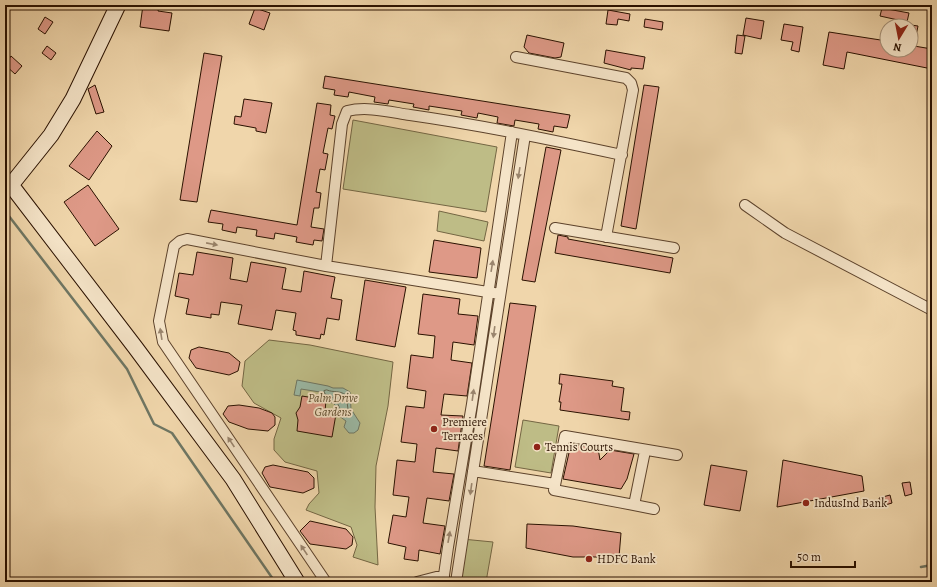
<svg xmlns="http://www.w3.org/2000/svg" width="937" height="587" font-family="Alegreya,serif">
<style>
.green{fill:#bebc86;stroke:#746643}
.water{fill:#9bb9a5;stroke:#6e7663}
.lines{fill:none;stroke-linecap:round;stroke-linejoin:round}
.shore{stroke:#626552;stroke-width:1}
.stream{stroke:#6e7663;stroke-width:2.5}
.building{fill:#de9987;stroke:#2a1100}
.street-casing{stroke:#5c422b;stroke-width:12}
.secondary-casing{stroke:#2a1100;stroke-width:17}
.street{stroke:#f5e4c8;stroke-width:10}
.secondary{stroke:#f5e4c8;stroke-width:15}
.oneway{fill:#9a856e}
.poi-dot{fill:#8f2418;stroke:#f5e4c8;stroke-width:1.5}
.labels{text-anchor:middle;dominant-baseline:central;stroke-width:3.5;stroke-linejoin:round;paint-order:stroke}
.park-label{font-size:12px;font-style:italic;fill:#5e4d2f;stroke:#f5e4c8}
.poi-label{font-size:12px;fill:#2a1100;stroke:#f5e4c8;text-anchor:start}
</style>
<rect width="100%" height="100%" fill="#f0d6ab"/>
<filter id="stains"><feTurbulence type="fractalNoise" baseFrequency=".005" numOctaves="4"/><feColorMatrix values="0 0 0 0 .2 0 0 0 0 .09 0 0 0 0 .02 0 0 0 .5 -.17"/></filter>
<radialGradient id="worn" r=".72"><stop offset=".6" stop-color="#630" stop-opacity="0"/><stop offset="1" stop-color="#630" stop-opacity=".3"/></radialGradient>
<path class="green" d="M353,120L497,147L486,212L343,189Z
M439,211L488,222L484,241L437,231Z
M269,340L310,345L393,362L388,406L376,466L375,507L378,565L353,557L357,545L351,527L306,510L309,504L319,493L317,471L285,462L274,450V439L281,418L254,403L242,386L245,361Z
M523,420L559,426L551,473L515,467Z
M462,539L493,542L486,582H456Z"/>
<path class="water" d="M297,380L328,386L333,388H343L350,392L351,409L360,423L358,430L354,433H349L344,427L346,421C340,417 335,413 336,406L333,403L328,402L327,399L320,397V392L301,389L300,396L294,395Z"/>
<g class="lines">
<path class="shore" d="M327,390C334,393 339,390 346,395L349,416L342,413C336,402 339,399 325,394L324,391Z"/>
<path class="stream" d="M5,211L127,369L154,424L172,433L275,582
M921,567L932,565"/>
</g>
<path class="building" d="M143,5H159L158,11L172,13L169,31L140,27Z
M255,8L270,13L264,30L249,24Z
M882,8L909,13L907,22L880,16Z
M608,10L630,14L629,21L618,19L617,25L606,24Z
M45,17L53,22L45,34L38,29Z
M746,18L764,21L761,39L743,35Z
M645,19L663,22L662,30L644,27Z
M784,24L803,27L799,52L791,50L793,42L781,40Z
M911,25L918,26L914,46L932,49V69L847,52L844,69L823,65L829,32L887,41V50H911Z
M527,35L564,43L561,57L555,58L529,53L524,47Z
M737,35L745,36L742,54L735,53Z
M47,46L56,53L51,60L42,53Z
M606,50L645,57L643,69L631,68V70L604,63Z
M204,53L222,56L197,202L180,200Z
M11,56L22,66L15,74L5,65Z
M325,76L570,115L567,128L554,126L553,132L538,129L539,124L515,120L514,126L497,123L498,117L478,113L477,118L461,115L462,111L429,106V110L413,107L414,104L389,100L388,104L374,102L375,97L349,92L348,97L334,95L335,90L323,88Z
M95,85L104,112L96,114L88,89Z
M644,85L659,87L636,229L621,226Z
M244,99L272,103L266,133L256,131V128L234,124L235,116L241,117Z
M317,103L331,105L330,115L335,116L332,129L328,128L323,153L328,154L325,170L320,169L316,192L321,193L319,208H314L311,227L324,229L322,241L314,240L313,245L296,242L297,237L275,233L274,239L256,236L257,230L237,227L236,233L222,230L223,224L208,222L211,210L297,225Z
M97,131L112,146L89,180L69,166Z
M546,147L561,150L535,282L522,280Z
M88,185L119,229L95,246L64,202Z
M558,235L568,237V239L673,258L670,273L555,253Z
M434,240L481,248L477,278L429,272Z
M197,252L233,258L230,279L237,280L247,282L251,262L286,268L282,289L301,292L304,271L335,277L331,298L342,300L339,320L327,318L324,335L321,334L320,339L296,335V331L293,330L296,313L276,310L272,330L238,324L242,305L221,302L219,315L211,314V318L186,314L189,299L175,296L179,273L193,275Z
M365,280L406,287L395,347L356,340Z
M423,294L460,299L458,314L478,316L474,345L453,342L451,360L472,363L467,396L444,394L441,415L463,416L458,451L436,448L433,472L454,474L449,501L427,498L423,523L445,526L440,554L419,550L418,561L404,559L406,547L388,543L393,515L406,517L409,497L393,495L397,460L415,462L417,444L401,442L406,406L424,408L426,391L407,388L411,355L433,358L435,336L418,334Z
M510,303L536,306L510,470L484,466Z
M199,347L229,353L240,362L238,371L229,375L196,368L189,358L191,350Z
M560,374L613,381L612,386L624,388L621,411L630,412L629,420L560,410L561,402H559L562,384H559Z
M302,396L326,400L325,412L336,414L332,437L297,431L298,420L296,413L300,407Z
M239,405L259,408L272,413L275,417V425L268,431L248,429L229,422L223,414L228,406Z
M571,444L598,448L600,460L610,450L634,454L627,479L621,489L563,479Z
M783,460L862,476L864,491L777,507Z
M273,465L308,472L314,478V488L303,493L270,487L262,473L265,467Z
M711,465L747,471L740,511L704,505Z
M910,482L912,494L905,496L902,483Z
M890,495L892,503L882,506L879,498Z
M310,521L346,529L353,537L352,545L346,549L310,544L300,531Z
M527,524L573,526L621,533L619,557H573L526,548Z"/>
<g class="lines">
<defs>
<path id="street" d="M516,57L626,78L631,83L633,90L606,237
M745,205L785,233L932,310
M555,228L674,248
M326,266L342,124L347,111C367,106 390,112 410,115C481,125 552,140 622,155
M645,451L634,505L554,490L565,436L677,455
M473,471L555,484
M634,505L654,509
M326,582L163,342L159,321L174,246L180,241L187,239L326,266L500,294
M417,582L444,575
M444,582V575L448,547L472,404L512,132
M456,582L525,135"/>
<path id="secondary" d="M11,185L135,347L233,479L297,582
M5,190L11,185L51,135L73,99L118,5"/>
</defs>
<use href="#street" class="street-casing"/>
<use href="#secondary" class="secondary-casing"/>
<use href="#street" class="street"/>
<use href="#secondary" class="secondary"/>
</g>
<defs><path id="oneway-solid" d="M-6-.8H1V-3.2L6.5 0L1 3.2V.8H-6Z"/></defs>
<g class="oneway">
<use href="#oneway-solid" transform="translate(519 173) rotate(99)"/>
<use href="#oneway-solid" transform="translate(212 244) rotate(11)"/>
<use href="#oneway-solid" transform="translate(492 266) rotate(-81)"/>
<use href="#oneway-solid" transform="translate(494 332) rotate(98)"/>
<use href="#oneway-solid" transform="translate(161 334) rotate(-99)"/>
<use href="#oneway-solid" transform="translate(473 395) rotate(-82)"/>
<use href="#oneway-solid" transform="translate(231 442) rotate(-124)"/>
<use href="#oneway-solid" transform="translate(471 489) rotate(98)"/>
<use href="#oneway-solid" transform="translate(449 537) rotate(-80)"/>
<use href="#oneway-solid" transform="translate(304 550) rotate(-124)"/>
</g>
<g class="poi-dot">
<circle cx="434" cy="429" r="4"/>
<circle cx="537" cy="447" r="4"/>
<circle cx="806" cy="503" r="4"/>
<circle cx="589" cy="559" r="4"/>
</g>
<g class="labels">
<g class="park-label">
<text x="333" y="398">Palm Drive<tspan x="333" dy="14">Gardens</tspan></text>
</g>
<g class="poi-label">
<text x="442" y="422">Premiere<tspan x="442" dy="14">Terraces</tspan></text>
<text x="545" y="447">Tennis Courts</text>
<text x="814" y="503">IndusInd Bank</text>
<text x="597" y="559">HDFC Bank</text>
</g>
</g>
<rect width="937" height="587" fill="none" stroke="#f0d6ab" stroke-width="20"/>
<rect x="6" y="6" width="925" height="575" fill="none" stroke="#2a1100" stroke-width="2"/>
<rect x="10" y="10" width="917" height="567" fill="none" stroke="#2a1100"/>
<g transform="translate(899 38) rotate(190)"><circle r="19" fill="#f5e4c8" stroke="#a49078"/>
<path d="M0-3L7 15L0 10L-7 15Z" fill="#8f2418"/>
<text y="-6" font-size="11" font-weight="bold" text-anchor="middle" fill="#2a1100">N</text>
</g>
<path d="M791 561v6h64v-6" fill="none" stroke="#2a1100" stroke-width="2"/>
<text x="797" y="561" font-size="12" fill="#2a1100" stroke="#f5e4c8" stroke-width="3" paint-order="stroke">50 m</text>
<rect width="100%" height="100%" filter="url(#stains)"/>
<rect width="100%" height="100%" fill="url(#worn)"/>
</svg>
